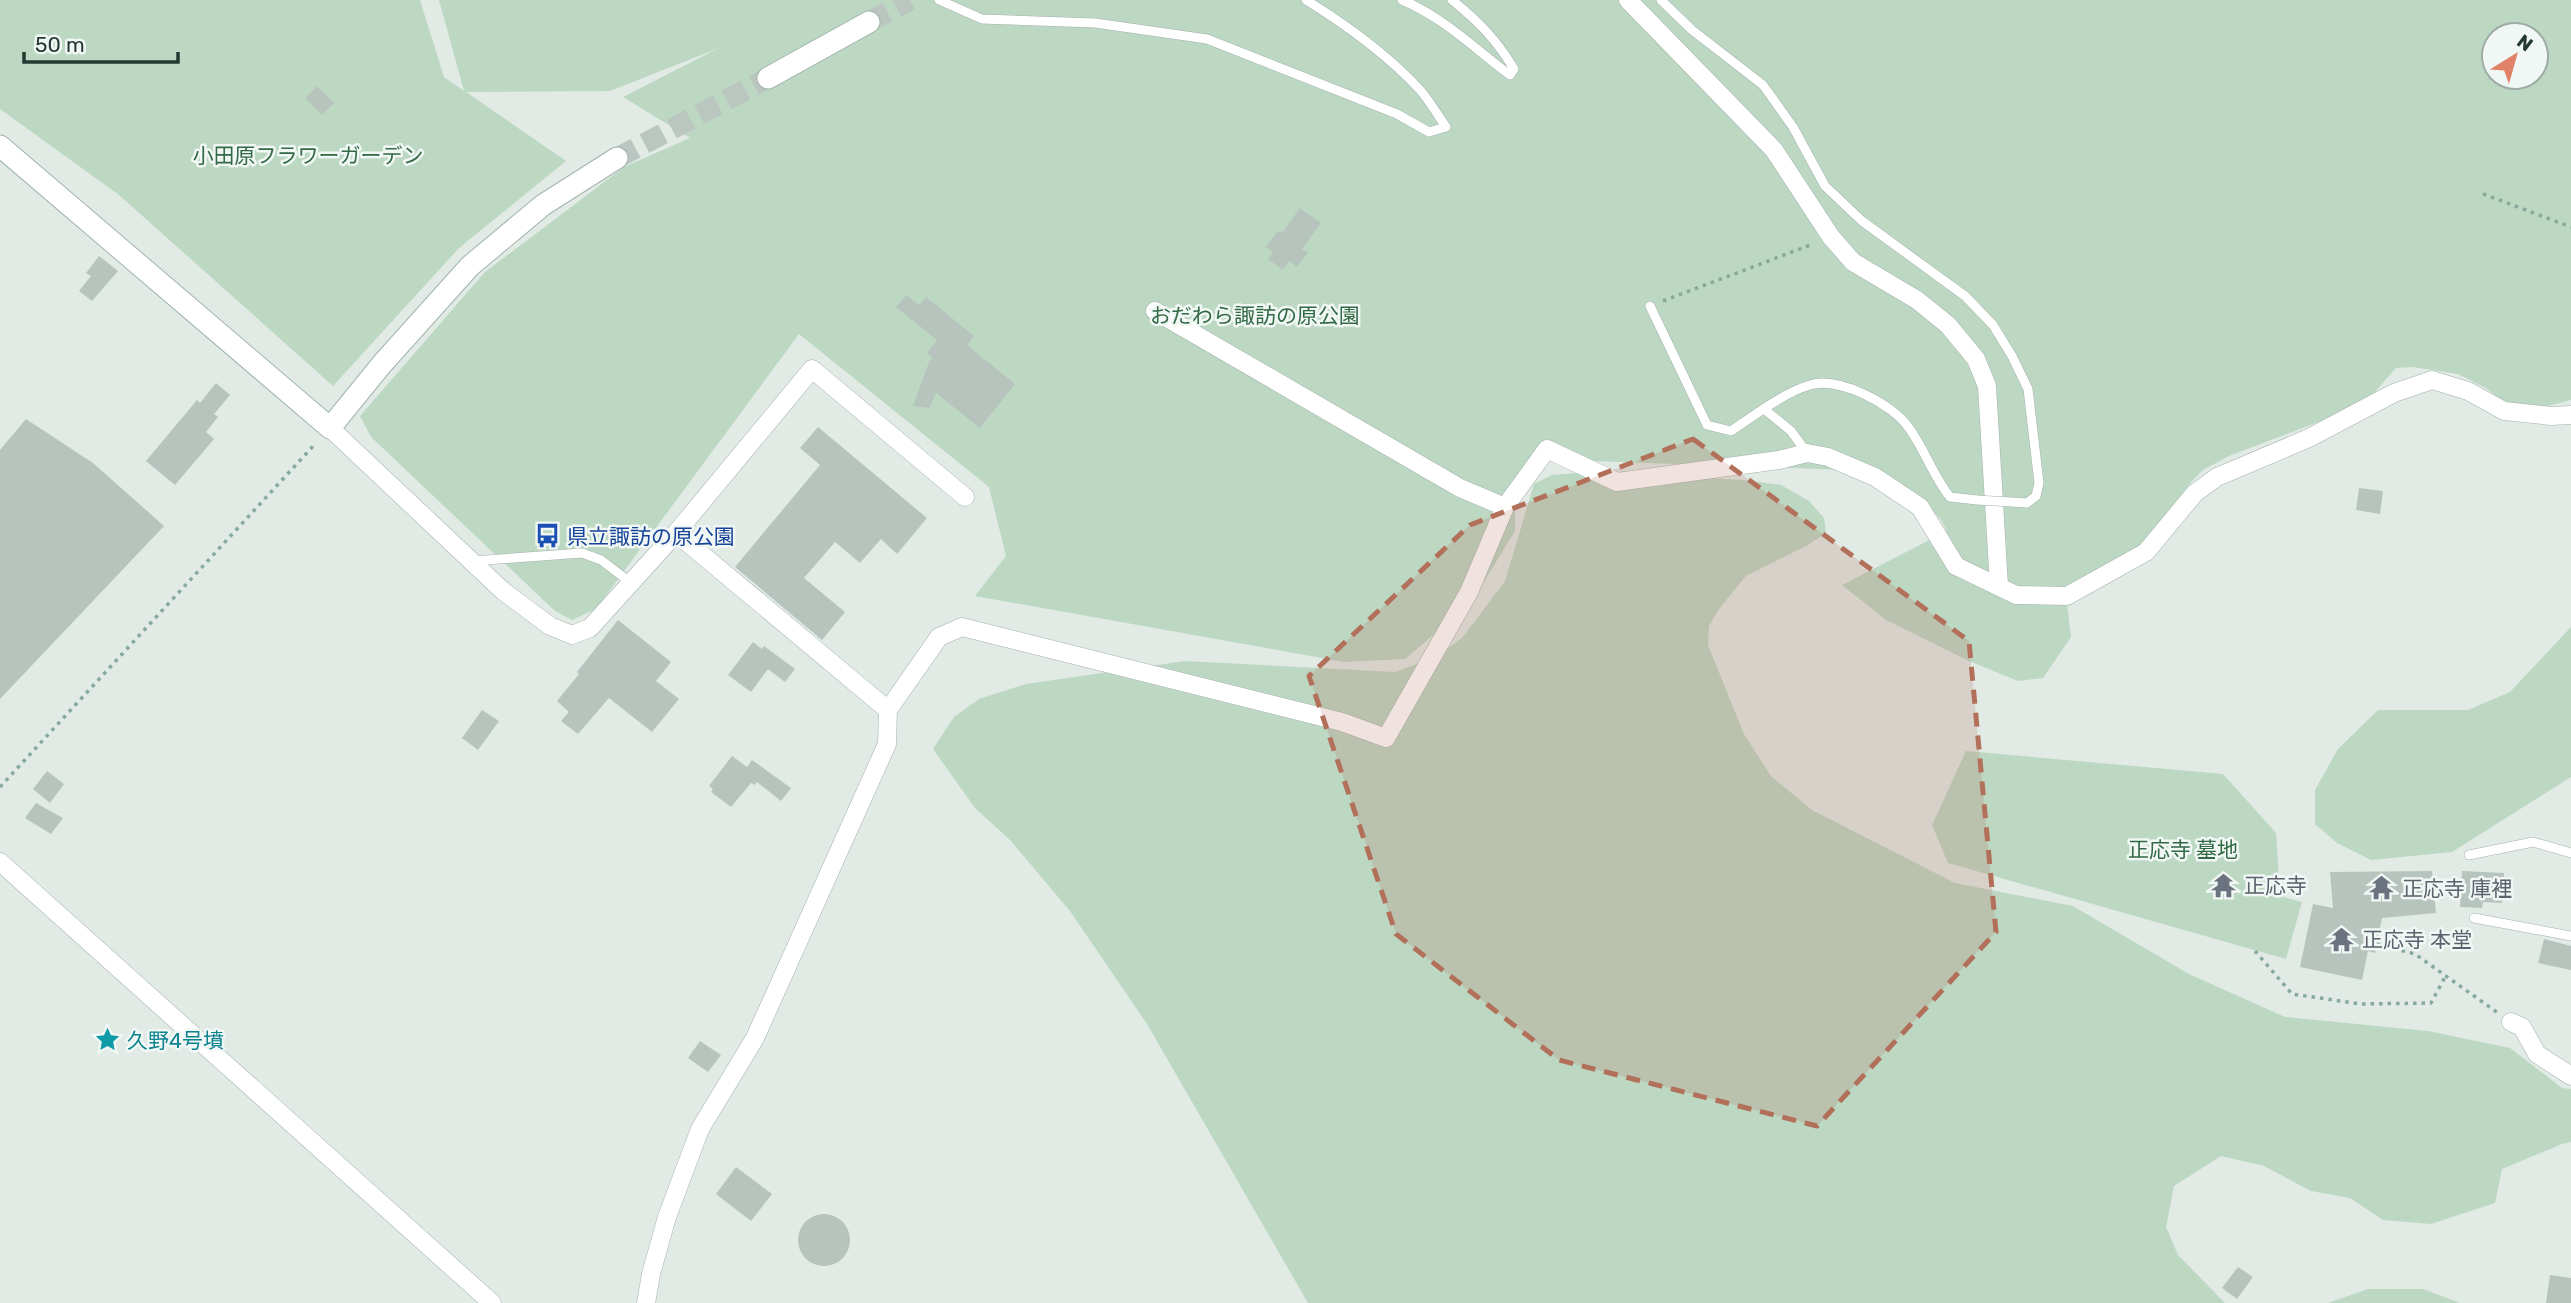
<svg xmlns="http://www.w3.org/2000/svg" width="2571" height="1303" font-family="Rubik,'Noto Sans JP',sans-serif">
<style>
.green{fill:#bcd8c3;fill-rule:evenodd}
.building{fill:#b7c4be}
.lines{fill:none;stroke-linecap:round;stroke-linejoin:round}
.secondary-tunnel{stroke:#bbc6c1;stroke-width:21;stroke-dasharray:21 10;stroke-linecap:butt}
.lane-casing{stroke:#a4b1ac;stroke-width:10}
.street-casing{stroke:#a4b1ac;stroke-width:19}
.secondary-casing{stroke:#a1b4ad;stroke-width:23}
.path{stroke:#85a99d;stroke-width:3.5;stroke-dasharray:3.5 5;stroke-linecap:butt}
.lane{stroke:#fff;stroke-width:9}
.street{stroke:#fff;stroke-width:18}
.secondary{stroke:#fff;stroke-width:21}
.lane-bridge-casing{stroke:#a4b1ac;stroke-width:10;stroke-linecap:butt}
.lane-bridge{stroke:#fff;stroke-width:9}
.marked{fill:#b2705a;fill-opacity:0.2;stroke:#b2705a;stroke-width:5;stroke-dasharray:14 9;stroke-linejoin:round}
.labels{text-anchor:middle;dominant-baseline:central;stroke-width:5;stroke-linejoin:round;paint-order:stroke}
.park-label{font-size:21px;fill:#336a46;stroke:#f1f7f4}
.transit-label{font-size:21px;fill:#164399;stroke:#f1f7f4;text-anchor:start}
.worship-label{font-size:21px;fill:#5b616d;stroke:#f1f7f4;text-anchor:start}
.culture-label{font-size:21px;fill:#0d838f;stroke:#f1f7f4;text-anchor:start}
</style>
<rect width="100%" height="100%" fill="#e1eae5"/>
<path class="green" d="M0,0H420L444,77L464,91L439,0H2571V400L2529,411L2512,408L2486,388L2458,374L2413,367L2396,368L2363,405L2229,456L2203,470L2191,482L2155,530L2136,549L2065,586L2071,637L2043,678L2018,681L1969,661L1886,620L1842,585L1947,531L1941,520L1921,497L1847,470L1536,459L1515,494V531L1471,603L1405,659L1344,662L975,596L1006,556L989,487L799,334L596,609L572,620L555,611L371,437L360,416L485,272L624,167L690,138L623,97L719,48L610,91L466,92L566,161L459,248L333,386L119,195L0,109ZM2494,35H2536V77H2494Z
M1590,472L1743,480L1781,485L1809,501L1824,518L1826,533L1808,545L1746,576L1719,609L1709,626L1708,645L1744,734L1771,776L1812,810L1955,883L2073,906L2189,974L2285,1017L2428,1031L2510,1048L2562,1088L2571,1089V1142L2562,1144L2502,1169L2495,1203L2431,1224L2383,1220L2350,1198L2311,1191L2264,1166L2221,1156L2174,1186L2166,1227L2178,1255L2225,1303H1308L1147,1024L1070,911L1011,841L975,808L933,749L954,717L979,699L1026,684L1185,661L1395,672L1438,656L1463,637L1505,581L1534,484L1552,475Z
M2571,627V777L2452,852L2371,860L2337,843L2315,824V790L2338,749L2378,710H2468L2510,692Z
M1966,751L2223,774L2276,833L2280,896L2302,902L2286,959L1948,863L1932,825Z
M2368,1289H2423L2460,1303H2328Z"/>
<path class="building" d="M317,86L334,103L322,115L305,98Z
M1300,208L1321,223L1302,249L1308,253L1297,267L1289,261L1283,270L1268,259L1273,252L1266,247L1278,231L1282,233Z
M99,256L118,271L92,301L79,291L91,276L86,273Z
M906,295L919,305L926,297L974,336L967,345L1015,384L980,428L936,393L929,408L913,406L929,362L933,358L927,353L937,340L896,307Z
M216,383L230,395L214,414L218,417L206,432L214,439L175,485L146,461L197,400L200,403Z
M26,419L93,463L164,526L0,699V450Z
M818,427L927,518L897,554L881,539L860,563L835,542L804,578L845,612L822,640L735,567L820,465L800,448Z
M2359,488L2383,491L2380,514L2356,510Z
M618,620L671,662L656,681L679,699L652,732L609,698L578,734L561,721L569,712L557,701L579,674L577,672Z
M753,642L762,649L764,646L795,669L785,682L768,669L751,692L728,675Z
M482,710L499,721L478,750L462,738Z
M732,756L747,767L752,760L791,788L781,801L757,782L755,785L751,783L731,807L711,792L713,789L709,786Z
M47,771L64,784L50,803L33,789Z
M36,803L63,818L51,834L25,818Z
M2432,871L2436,913L2382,918L2375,953L2368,951L2362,980L2300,967L2313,904L2333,908L2330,872Z
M2462,871L2504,873L2502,903L2483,902L2482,908L2460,907Z
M2544,939L2571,946V970L2538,963Z
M700,1041L721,1055L708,1072L688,1058Z
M736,1167L772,1194L751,1221L716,1194Z
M798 1240a26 26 0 1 1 52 0a26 26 0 1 1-52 0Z
M2238,1267L2253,1277L2237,1299L2222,1288Z
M2550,1275L2571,1278V1303H2546Z"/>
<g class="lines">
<path class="secondary-tunnel" d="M869,22L910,0
M617,158L768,78"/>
<defs>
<path id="lane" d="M939,0L982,19L1095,23L1207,39L1397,114L1429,132L1446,127C1438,115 1430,102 1421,91C1388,55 1348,26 1306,0
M1402,0C1443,17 1475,49 1510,75L1514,69C1496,39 1479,22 1452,0
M1661,0L1692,30L1763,85L1793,127L1825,186L1862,221L1965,296L1993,325L2012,356L2028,389L2039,483L2036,496L2027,503L2011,502
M1650,306L1707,425L1731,431C1753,416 1785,392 1810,385C1838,376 1893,404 1909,428C1925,450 1933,476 1950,497L1977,500
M1764,409L1791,431L1807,453
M472,561L582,553L601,560L630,582
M2469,855L2533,842L2571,853
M2474,918L2571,936"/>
<path id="street" d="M1628,0L1774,150L1831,237L1853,262L1917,300L1948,325L1976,359L1987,386L1999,586
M1155,311L1460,488L1505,507L1547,449L1617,482L1779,460L1807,453L1828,457L1875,477L1920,507L1956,566L2016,595L2067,596L2146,552L2195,493L2217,477L2309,438L2394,393L2432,380L2468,391L2504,411L2551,416L2571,415
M330,428L503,591L550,626L572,635L590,628L676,533L812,369L965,497
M676,533L888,710
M0,862L492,1303
M2511,1022L2522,1027L2537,1054L2571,1076
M646,1303L651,1274L667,1217L700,1129L755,1038L887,744L888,710L939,637L962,627L1342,722L1386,738L1469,592L1505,507"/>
<path id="secondary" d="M768,78L869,22
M0,146L330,428L382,364L470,266L543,205L617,158"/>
</defs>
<use href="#lane" class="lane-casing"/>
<use href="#street" class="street-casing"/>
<use href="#secondary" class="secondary-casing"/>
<path class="path" d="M2483,194L2571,227
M1663,301L1813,244
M0,787L316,443
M2377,944L2415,954L2498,1013
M2255,951L2292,994L2361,1004L2431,1003L2445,977"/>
<use href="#lane" class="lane"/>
<use href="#street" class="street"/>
<use href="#secondary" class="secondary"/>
<defs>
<path id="lane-bridge" d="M1977,500L2011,502"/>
</defs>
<use href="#lane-bridge" class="lane-bridge-casing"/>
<use href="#lane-bridge" class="lane-bridge"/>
</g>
<path class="marked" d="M1693,439L1969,641L1996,932L1817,1126L1559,1060L1396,934L1309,676L1470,525Z"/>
<defs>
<symbol id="bus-bare" viewBox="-9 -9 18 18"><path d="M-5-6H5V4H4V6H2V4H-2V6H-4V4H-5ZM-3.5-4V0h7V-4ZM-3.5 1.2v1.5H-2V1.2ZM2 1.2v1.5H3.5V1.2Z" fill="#1a4fb4" stroke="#f1f7f4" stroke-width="2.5" paint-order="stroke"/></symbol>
<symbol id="temple-bare" viewBox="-9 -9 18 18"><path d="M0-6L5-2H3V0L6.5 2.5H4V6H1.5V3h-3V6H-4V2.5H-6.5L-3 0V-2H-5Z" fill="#6b7280" stroke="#f1f7f4" stroke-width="2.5" paint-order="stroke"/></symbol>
<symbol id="sight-bare" viewBox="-9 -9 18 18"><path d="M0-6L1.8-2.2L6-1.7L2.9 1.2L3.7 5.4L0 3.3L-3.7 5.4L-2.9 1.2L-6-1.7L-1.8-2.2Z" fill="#0f9aa8" stroke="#f1f7f4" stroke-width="2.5" paint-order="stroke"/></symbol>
</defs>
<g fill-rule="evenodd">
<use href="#bus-bare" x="530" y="518" width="35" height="35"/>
<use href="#temple-bare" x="2206" y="868" width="35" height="35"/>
<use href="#temple-bare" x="2364" y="870" width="35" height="35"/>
<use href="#temple-bare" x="2324" y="922" width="35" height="35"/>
<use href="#sight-bare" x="90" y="1022" width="35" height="35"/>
</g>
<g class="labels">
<g class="park-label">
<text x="308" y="155">小田原フラワーガーデン</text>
<text x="1255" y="315">おだわら諏訪の原公園</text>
<text x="2183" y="849">正応寺 墓地</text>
</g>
<g class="transit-label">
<text x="567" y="536">県立諏訪の原公園</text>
</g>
<g class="worship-label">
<text x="2244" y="885">正応寺</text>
<text x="2402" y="888">正応寺 庫裡</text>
<text x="2362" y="939">正応寺 本堂</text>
</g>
<g class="culture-label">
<text x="127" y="1040">久野4号墳</text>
</g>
</g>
<g transform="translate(2515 56) rotate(37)"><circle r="33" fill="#f1f7f4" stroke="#9faba6" stroke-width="2"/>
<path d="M0-5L12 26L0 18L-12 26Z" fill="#e18268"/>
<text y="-10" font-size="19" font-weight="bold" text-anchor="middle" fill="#233832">N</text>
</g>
<path d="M24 52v10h154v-10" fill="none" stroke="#233832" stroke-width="3.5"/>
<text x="35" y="52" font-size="21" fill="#233832" stroke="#f1f7f4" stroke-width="5" paint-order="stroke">50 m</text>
</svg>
